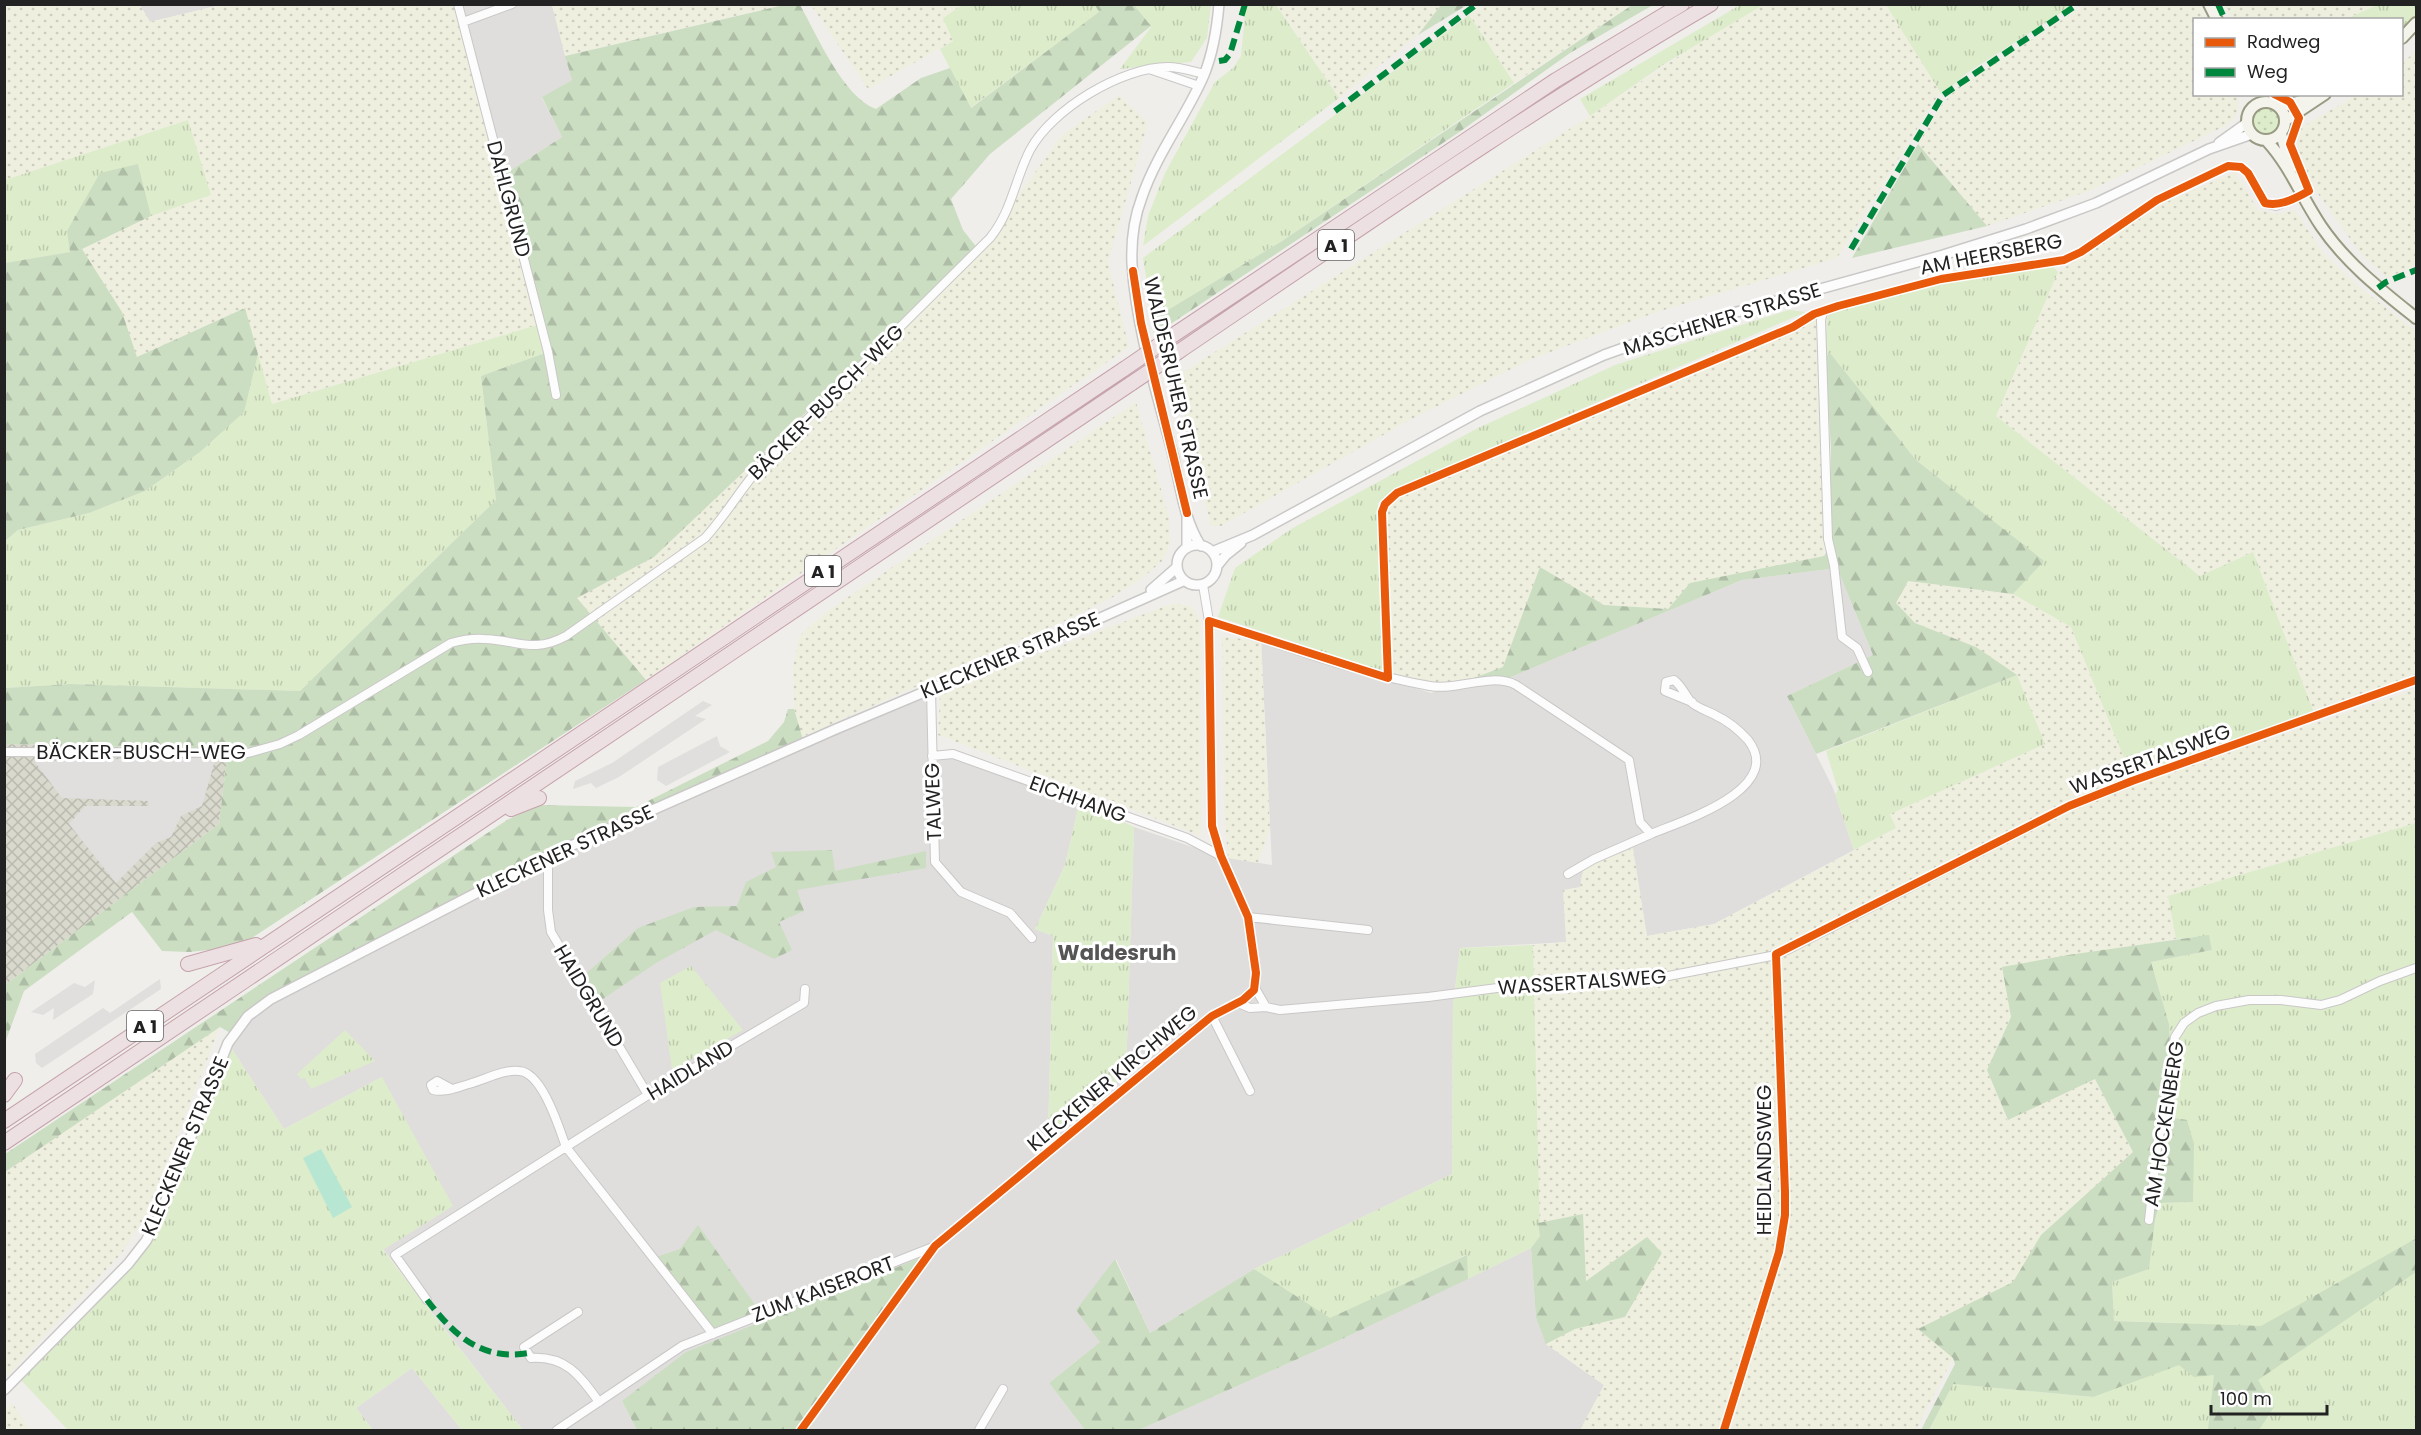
<svg xmlns="http://www.w3.org/2000/svg" width="2421" height="1435" font-family="Poppins,sans-serif">
<style>
.residential{fill:#dfdedc}
.construction{fill:url(#construction-cross-hatch)}
.farmland{fill:url(#farmland-dots)}
.grass{fill:url(#grass-tufts)}
.forest{fill:url(#forest-firs)}
.garden{fill:url(#garden-dots)}
.pitch{fill:#b7e6d2}
.parking{fill:#e0dfde}
.lines{fill:none;stroke-linecap:round;stroke-linejoin:round}
.minor-casing{stroke:#c9c8c7;stroke-width:10}
.tertiary-casing{stroke:#c9c8c7;stroke-width:12}
.secondary-casing{stroke:#999a82;stroke-width:14}
.motorway-casing{stroke:#c5a2ac;stroke-width:16}
.minor{stroke:#fdfcfc;stroke-width:8}
.tertiary{stroke:#fdfcfc;stroke-width:9}
.secondary{stroke:#f4f4ed;stroke-width:10}
.motorway{stroke:#ece0e2;stroke-width:14}
.motorway-bridge-casing{stroke:#c5a2ac;stroke-width:16;stroke-linecap:butt}
.motorway-bridge{stroke:#ece0e2;stroke-width:14}
.quiet{stroke:#00873e;stroke-width:6;stroke-dasharray:12 6;stroke-linecap:butt}
.cycleway-casing{stroke:#fff;stroke-width:11}
.cycleway{stroke:#e8590c;stroke-width:8}
.labels{text-anchor:middle;dominant-baseline:central;stroke-width:6;stroke-linejoin:round;paint-order:stroke}
.shield{fill:#fff;stroke:#646464;stroke-width:1.5}
.shield-label{font-size:18px;font-weight:bold;fill:#222}
.street-label{font-size:20px;fill:#222;stroke:#fff}
.neighbourhood-label{font-size:21px;font-weight:bold;fill:#555;stroke:#fff}
</style>
<defs>
<pattern id="construction-cross-hatch" width="8" height="8" patternUnits="userSpaceOnUse" patternTransform="scale(1.5)"><rect width="8" height="8" fill="#d9d9cd"/><path d="M0 0l8 8M0 8l8-8" fill="none" stroke="#babab0"/></pattern>
<pattern id="farmland-dots" width="8" height="8" patternUnits="userSpaceOnUse" patternTransform="scale(1.5)"><rect width="8" height="8" fill="#efefdf"/><path d="M2 2h.1M6 6h.1" fill="none" stroke="#cdcdbf" stroke-width="1.8" stroke-linecap="round"/></pattern>
<pattern id="grass-tufts" width="24" height="20" patternUnits="userSpaceOnUse" patternTransform="scale(1.5)"><rect width="24" height="20" fill="#ddeccb"/><path d="M3 7l-1-3M5 7V3M7 7l1-3M15 17l-1-3M17 17v-4M19 17l1-3" fill="none" stroke="#bdcaae"/></pattern>
<pattern id="forest-firs" width="22" height="20" patternUnits="userSpaceOnUse" patternTransform="scale(1.5)"><rect width="22" height="20" fill="#cbdec1"/><path d="M5 1l3.5 6h-7zM16 11l3.5 6h-7z" fill="#aebea6"/></pattern>
<pattern id="garden-dots" width="8" height="8" patternUnits="userSpaceOnUse" patternTransform="scale(1.5)"><rect width="8" height="8" fill="#ddeccb"/><path d="M2 2h.1M6 6h.1" fill="none" stroke="#bdcaae" stroke-width="1.8" stroke-linecap="round"/></pattern>
</defs>
<rect width="100%" height="100%" fill="#f0eeeb"/>
<path class="residential" d="M140,5H220L150,22Z
M458,5H552L572,80L542,98L562,137L502,176Z
M1837,568L1873,655L1787,696L1833,788L1854,850L1714,924L1647,936L1632,849L1580,887L1566,942L1460,948L1453,1006L1452,1174L1254,1269L1150,1333L1116,1259L1100,1342L1049,1383L1085,1430H809L919,1259L622,1401L637,1430H523L383,1249L382,1077L284,1129L228,1043L258,1008L549,856L932,689L931,757L953,754L1080,800L1065,865L1035,929L1053,936L1048,1138L1126,1074L1134,827L1222,857L1272,865L1261,638L1431,693L1468,683L1504,680L1742,580Z
M1531,1248L1536,1318L1546,1344L1604,1385L1581,1430H1139L1338,1341Z
M412,1368L462,1430H373L356,1408Z"/>
<path class="construction" d="M5,744L228,749L219,824L5,985Z"/>
<path class="farmland" d="M4,5H140L150,22L220,5H458L541,324L272,404L244,308L137,357L122,312L82,249L151,216L208,196L188,120L5,180Z
M552,5V4L782,5L565,56Z
M811,5H962L943,18L953,41L868,89Z
M1277,5H1441L1418,35L1339,98Z
M1485,5H1632L1514,83L1469,15Z
M1763,5H1886L1940,92L1837,258L1654,313L1532,359L1410,420L1221,526H1211L1175,377L1590,116L1712,34Z
M2085,5H2199L2207,19L2194,20V94L2239,95L2237,116L2227,125L2089,191L1987,226L1918,144L1942,105L1957,88Z
M2224,5H2377L2344,20L2232,19Z
M2416,51V265L2387,278L2361,254L2320,197L2306,172L2297,143L2302,127L2356,95L2402,94V63Z
M1119,95L1148,123L1108,262L1129,347L646,680L577,598L654,557L979,249L1062,135Z
M2235,172L2258,210L2277,214L2295,210L2323,253L2359,287L2416,331V675L2314,713L2253,552L2201,576L1996,416L2058,272L2163,203Z
M1819,317L1824,556L1690,583L1668,609L1604,605L1540,567L1503,667L1436,692L1392,676L1386,515L1389,504L1398,495L1498,455L1584,416Z
M1136,402L1169,517L1170,545L1162,561L1145,576L1113,597L1067,620L802,737L794,709L793,667L799,637L804,631L829,610Z
M1908,581L2013,594L2071,627L2132,778L2070,809L2130,786L2416,689V823L2168,896L2176,939L2002,968L2011,1017L1987,1070L2007,1120L2095,1079L2133,1152L2041,1235L2013,1282L1918,1329L1953,1358L1916,1430H1580L1604,1385L1546,1344L1575,1329L1625,1317L1647,1237L1586,1281L1583,1214L1538,1223L1533,945L1566,942L1563,890L1580,887L1583,868L1633,848L1647,936L1714,924L1895,829L1889,814L2045,744L1976,647L1915,623L1896,603Z
M1173,603L1190,606L1196,611L1200,621L1201,836L938,735L940,696L945,690Z
M1222,636L1261,642L1270,829L1258,863L1228,858L1224,811Z
M220,1027L146,1216L122,1253L5,1378V1172Z
M12,1403L31,1430H5V1410Z"/>
<path class="grass" d="M962,5H1095L1100,12L970,108L940,49L953,41L943,18Z
M1134,5H1211L1207,38L1191,62L1120,69L1151,27Z
M1246,5H1276L1339,98L1143,246L1148,216L1165,173L1215,82L1233,68L1241,56Z
M1740,5H1763L1666,63L1590,116L1580,99Z
M1886,5H2073L1967,73L1942,95Z
M2377,5H2416V18L2402,34V20H2344Z
M1469,15L1514,83L1282,241L1153,319L1143,258Z
M188,120L211,195L151,216L138,164L71,252L5,263V180Z
M2052,265L2058,272L1996,416L2200,576L2253,552L2314,713L2132,778L2071,627L2013,594L2043,561L1916,460L1830,353L1825,358L1827,318L1831,312L1920,286Z
M1789,310L1806,312L1391,491L1378,503L1382,671L1218,617L1235,568L1291,529L1476,429L1615,365Z
M541,324L548,352L481,376L496,500L300,691L70,684L5,688V541L18,530L89,513L145,491L200,452L243,412L258,354L272,404Z
M2017,675L2045,744L1890,814L1896,828L1854,850L1835,794L1838,790L1826,751Z
M1080,800L1134,827L1126,1074L1048,1139L1053,936L1035,929L1065,865Z
M2416,823V1430H1929L1953,1384L2093,1397L2178,1323L2114,1321L2112,1282L2149,1269L2155,1220L2161,1203L2192,1202L2174,1118L2169,1024L2151,962L2212,950L2209,936L2176,939L2168,896Z
M1533,945L1540,1236L1531,1248L1468,1279L1466,1255L1330,1319L1254,1269L1452,1174L1453,1006L1460,948Z
M691,966L743,1030L672,1070L660,983Z
M345,1030L375,1061L311,1089L305,1078L301,1079L297,1074Z
M228,1043L284,1129L382,1077L453,1206L383,1250L523,1430H462L412,1368L356,1408L373,1430H68L18,1377L146,1241Z"/>
<path class="forest" d="M1441,4L1467,5L1418,35L1441,5Z
M784,5H800C817,35 843,97 876,109L921,78L950,68L971,108L1099,12L1095,5H1134L1151,26L990,154L951,199L963,230L978,249L654,557L577,598L646,680L238,947L189,952L162,951L132,912L24,991L5,1043V985L219,824L228,749L5,744V688L70,684L300,691L496,500L481,376L548,352L502,176L562,137L542,97L572,80L565,56Z
M1632,5H1653L1570,53L1458,133L1154,335L1153,319L1282,241Z
M1918,144L1987,226L1852,258Z
M138,164L151,216L82,249L122,312L137,357L245,308L258,354L244,412L200,452L145,491L89,513L18,530L5,541V263L70,252L67,231L100,173Z
M1830,353L1916,460L2044,561L2013,594L1908,581L1896,603L1915,623L1976,647L2017,675L1816,754L1787,696L1873,655L1837,568L1742,580L1504,680L1468,683L1431,694L1503,667L1540,567L1604,605L1668,609L1690,583L1824,556L1831,544V448L1825,358Z
M788,709H794L804,743L548,855L270,999L232,1034L220,1027L5,1172V1154L507,820L537,805L636,807L768,741L784,722Z
M832,850L835,871L926,851V868L797,890L804,911L779,922L792,950L774,959L716,930L656,963L597,1003L582,977L638,928L694,907L737,906L746,882L776,867L771,852Z
M2209,935L2212,950L2151,962L2169,1024L2174,1118L2187,1120L2194,1144L2193,1202L2160,1203L2155,1220L2149,1269L2112,1282L2114,1321L2261,1326L2415,1239L2416,1272L2258,1380L2274,1407L2259,1430H2208L2214,1375L2194,1377L2179,1365L2093,1397L1953,1384L1929,1430H1921L1955,1364L1953,1358L1918,1329L2013,1282L2041,1235L2133,1152L2095,1079L2008,1120L1987,1070L2011,1017L2002,967L2068,955Z
M1583,1214L1586,1281L1647,1237L1662,1253L1625,1317L1575,1329L1546,1344L1536,1318L1531,1248L1540,1236L1538,1223Z
M698,1225L761,1313L713,1334L653,1258L680,1249Z
M1467,1255L1468,1279L1338,1341L1139,1430H1085L1049,1383L1100,1342L1076,1310L1115,1259L1150,1333L1254,1269L1330,1318Z
M920,1258L809,1430H637L622,1401L686,1352Z"/>
<path class="garden" d="M2253 121a14 14 0 1 1 28 0a14 14 0 1 1-28 0Z"/>
<path class="pitch" d="M321,1149L352,1207L333,1218L303,1158Z"/>
<path class="parking" d="M703,701L712,705L695,716L706,719L619,777L596,788L591,783L573,789L575,781L612,763Z
M717,736L720,746L730,752L666,786L657,780L658,767Z
M216,757L202,806L181,816L171,837L156,843L116,883L69,824L85,806H149L148,801L62,798L34,761Z
M160,979L161,989L42,1068L36,1063L35,1054L103,1008L110,1013Z
M95,980L93,994L53,1020L54,1008L43,1015L31,1012L74,983L85,987Z"/>
<g class="lines">
<defs>
<path id="minor" d="M458,4L548,352L556,395
M463,22L512,4
M1152,70L1199,86
M1209,621C1282,644 1355,673 1430,686C1458,691 1490,672 1516,685L1629,760L1640,822L1651,834C1682,821 1786,789 1748,740C1739,730 1728,721 1715,715C1708,711 1697,708 1691,702C1685,695 1682,686 1674,680L1666,682L1665,691L1692,702
M1868,672L1857,648L1842,637L1834,565L1828,539L1821,320L1823,312L1838,306L1941,279L2064,260L2081,252L2157,200L2228,166L2241,167L2248,173L2265,203L2276,206L2303,194
M931,689L935,862L961,892L1010,913L1032,938
M4,752L248,753L280,744L299,735L451,643C462,640 472,638 484,639C518,640 533,654 566,636L705,538C727,514 743,485 765,461L990,238C1012,211 1015,179 1030,150C1052,109 1122,67 1168,67C1180,67 1192,71 1204,74
M932,756L953,754L1187,838L1221,856
M548,856V910L551,932L648,1095
M1568,874L1594,859L1651,834
M1248,917L1368,930
M1255,988L1266,1007L1280,1010L1428,997L1528,984L1612,983L1653,979L1771,956L1787,950L2069,806L2132,781L2416,680
M1238,1003L1250,1008L1266,1007
M1212,1016L1250,1091
M452,1089L437,1081L431,1085L433,1090C445,1093 458,1087 469,1084C484,1080 504,1069 519,1071C542,1072 559,1127 566,1147L713,1334
M2149,1220L2158,1139L2174,1085L2173,1046L2175,1037L2184,1023L2198,1013L2216,1006L2249,1000H2281L2321,1005L2340,1000L2380,981L2416,968
M427,1300L395,1255L648,1095L804,1003L805,989
M578,1312L524,1347L531,1358C567,1356 580,1376 599,1402
M557,1430L682,1346L933,1247
M801,1430L935,1246L1212,1016L1243,1000L1254,990L1256,973L1248,917L1221,856L1212,826L1209,621L1203,585
M979,1430L1003,1389
M1724,1430L1779,1252L1785,1215V1192L1776,954"/>
<path id="tertiary" d="M2219,143L2247,123
M1187,518V548
M1177 565a20 20 0 1 1 40 0a20 20 0 1 1-40 0Z
M1201,546C1184,521 1180,484 1173,455C1157,393 1136,328 1132,264C1131,241 1134,218 1142,197C1157,153 1186,117 1204,75C1213,53 1217,28 1219,4
M1212,552L1253,535L1480,411L1604,355L1679,328L1943,255L2026,229L2096,203L2209,149L2252,134
M1217,566L1226,555L1241,543
M1151,590L1176,568
M4,1390L128,1264L146,1241L160,1215L228,1043L248,1016L271,999L548,856L836,729L1089,623L1183,581"/>
<path id="secondary" d="M2209,4L2217,20
M2402,38L2416,23
M2247 121a19 19 0 1 1 38 0a19 19 0 1 1-38 0Z
M2280,107L2311,98
M2286,120L2325,94
M2281,134L2291,168
M2267,141C2290,166 2302,198 2321,226C2346,263 2381,290 2416,318"/>
<path id="motorway" d="M1169,338L1556,80L1682,4
M1178,352C1354,233 1528,111 1711,4
M511,809L539,798
M188,964L256,945
M4,1095L15,1080
M4,1121L1124,369
M4,1143L1132,383"/>
</defs>
<use href="#minor" class="minor-casing"/>
<use href="#tertiary" class="tertiary-casing"/>
<use href="#secondary" class="secondary-casing"/>
<use href="#motorway" class="motorway-casing"/>
<use href="#minor" class="minor"/>
<use href="#tertiary" class="tertiary"/>
<use href="#secondary" class="secondary"/>
<use href="#motorway" class="motorway"/>
<defs>
<path id="motorway-bridge" d="M1124,369L1169,338
M1132,383L1178,352"/>
</defs>
<use href="#motorway-bridge" class="motorway-bridge-casing"/>
<use href="#motorway-bridge" class="motorway-bridge"/>
<path class="quiet" d="M2218,4L2225,20
M1219,61L1225,60L1230,54L1245,4
M1335,111L1477,4
M1851,249L1943,95L2078,4
M2378,288L2386,282L2416,270
M427,1300C454,1335 481,1361 528,1353"/>
<defs>
<path id="cycleway" d="M1133,271L1141,323L1187,513
M801,1430L935,1246L1212,1016L1243,1000L1254,990L1256,973L1248,917L1221,856L1212,826L1209,621L1388,678L1382,512L1385,504L1397,493L1793,327L1814,314L1838,306L1941,279L2064,260L2081,252L2157,200L2228,166L2241,167L2248,173L2265,203C2281,207 2295,198 2309,191L2290,144L2299,118L2290,102L2274,94
M1724,1430L1779,1252L1785,1215V1192L1776,954L2069,806L2132,781L2416,680"/>
</defs>
<use href="#cycleway" class="cycleway-casing"/>
<use href="#cycleway" class="cycleway"/>
</g>
<g class="labels">
<g class="shield">
<rect x="1318" y="230" width="36" height="30" rx="4.5"/>
<rect x="805" y="556" width="36" height="30" rx="4.5"/>
<rect x="127" y="1011" width="36" height="30" rx="4.5"/>
</g>
<g class="shield-label">
<text x="1336" y="245">A 1</text>
<text x="823" y="571">A 1</text>
<text x="145" y="1026">A 1</text>
</g>
<g class="street-label">
<text transform="translate(509 199) rotate(75)">DAHLGRUND</text>
<text transform="translate(1991 254) rotate(-11)">AM HEERSBERG</text>
<text transform="translate(1722 319) rotate(-17)">MASCHENER STRASSE</text>
<text transform="translate(1176 388) rotate(77)">WALDESRUHER STRASSE</text>
<text transform="translate(826 402) rotate(-45)">BÄCKER-BUSCH-WEG</text>
<text transform="translate(1010 655) rotate(-23)">KLECKENER STRASSE</text>
<text x="141" y="752">BÄCKER-BUSCH-WEG</text>
<text transform="translate(2150 759) rotate(-20)">WASSERTALSWEG</text>
<text transform="translate(1078 799) rotate(20)">EICHHANG</text>
<text transform="translate(933 802) rotate(-92)">TALWEG</text>
<text transform="translate(565 851) rotate(-25)">KLECKENER STRASSE</text>
<text transform="translate(1582 982) rotate(-4)">WASSERTALSWEG</text>
<text transform="translate(589 996) rotate(59)">HAIDGRUND</text>
<text transform="translate(690 1070) rotate(-31)">HAIDLAND</text>
<text transform="translate(1112 1078) rotate(-40)">KLECKENER KIRCHWEG</text>
<text transform="translate(2164 1124) rotate(-81)">AM HOCKENBERG</text>
<text transform="translate(185 1146) rotate(-67)">KLECKENER STRASSE</text>
<text transform="translate(1764 1160) rotate(-90)">HEIDLANDSWEG</text>
<text transform="translate(823 1289) rotate(-21)">ZUM KAISERORT</text>
</g>
<g class="neighbourhood-label">
<text x="1117" y="952">Waldesruh</text>
</g>
</g>
<rect width="2421" height="1435" fill="none" stroke="#222222" stroke-width="12"/>
<rect x="2193" y="18" width="210" height="78" fill="#ffffff" stroke="#a7a7a7" stroke-width="1.5"/>
<rect x="2205" y="38" width="30" height="9" fill="#e8590c" stroke="#a7a7a7" stroke-width="1.5"/>
<text x="2247" y="48" font-size="18" fill="#222222">Radweg</text>
<rect x="2205" y="68" width="30" height="9" fill="#00873e" stroke="#a7a7a7" stroke-width="1.5"/>
<text x="2247" y="78" font-size="18" fill="#222222">Weg</text>
<path d="M2211 1405v9h116v-9" fill="none" stroke="#222222" stroke-width="3"/>
<text x="2220" y="1405" font-size="18" fill="#222222" stroke="#ffffff" stroke-width="4.5" paint-order="stroke">100 m</text>
</svg>
